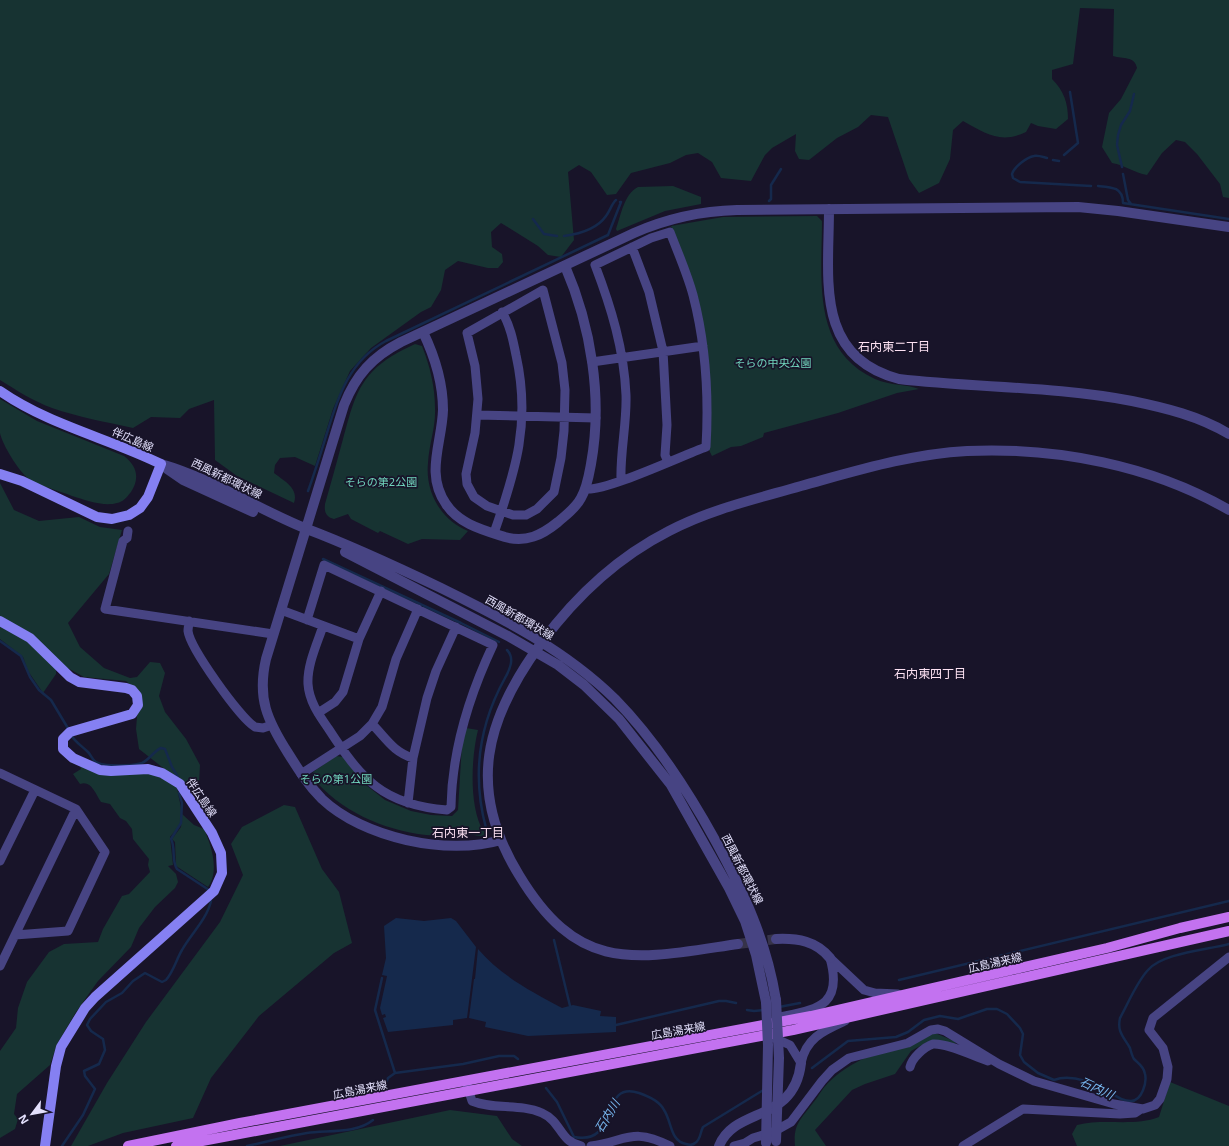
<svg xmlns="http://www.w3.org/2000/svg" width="1229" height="1146" font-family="'Noto Sans','Noto Sans JP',sans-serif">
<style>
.green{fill:#173332}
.water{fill:#15294c}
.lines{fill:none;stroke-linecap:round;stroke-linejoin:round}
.stream{stroke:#15294c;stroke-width:2.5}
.tertiary-tunnel{stroke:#363349;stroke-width:10;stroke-dasharray:10 5;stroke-linecap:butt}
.minor{stroke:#474483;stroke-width:9}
.tertiary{stroke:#474483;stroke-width:10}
.secondary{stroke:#8580f2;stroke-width:10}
.primary{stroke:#c372f0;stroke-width:10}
.tertiary-bridge{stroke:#474483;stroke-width:10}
.labels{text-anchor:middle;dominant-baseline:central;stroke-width:3.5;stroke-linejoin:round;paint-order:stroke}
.park-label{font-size:11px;fill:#71d6be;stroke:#181429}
.street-label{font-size:11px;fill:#e3e0fc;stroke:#181429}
.neighbourhood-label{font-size:12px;fill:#fce1f2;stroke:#181429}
.water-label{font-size:12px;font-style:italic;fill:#78b8f1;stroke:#181429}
</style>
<rect width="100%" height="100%" fill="#181429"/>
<path class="green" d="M0,0H1229V198L1223,197L1220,184L1197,154L1185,142L1176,140L1162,153L1147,175C1134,173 1125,165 1112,163L1102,147L1109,113L1121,99L1137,68C1135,56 1123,59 1113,56L1114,9L1080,8L1073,64L1052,70V79C1064,91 1068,103 1068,119L1056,129L1038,126L1031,123L1026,132C1001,144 986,134 963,121L953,130L950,159L939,183L919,193L909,179L888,117L871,115L858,127L837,138L809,160L799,159L795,151L796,134L772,148L765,155L751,181L721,178L712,162L698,153L686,155L670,163L631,173L616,194L607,195L591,172L579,165L568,172L574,240L561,257L548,255L538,246L501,223L491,232L492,247L502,254L503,262L498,268H488L458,261L445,270L441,290L431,307L421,312L371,348L350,371L333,409L315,466L295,457L280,458L275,465L274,473C284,481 299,488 294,503L237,476L215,460L214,400L189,409L180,418L151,417L133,428C106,422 78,417 52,408C33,401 16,390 0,380Z
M673,186L701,197V204L665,211L617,231L616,229C621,215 624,194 638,187Z
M817,216L822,221C822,279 811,349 875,379C891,386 907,384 919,389L897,393L838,413L764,433L763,437L741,446L731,447L712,456L709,450L711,407L682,254L671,226L723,217Z
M415,344L422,346C430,366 435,387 435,408C436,427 429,444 428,463C425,492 441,520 468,531L460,540L422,539L408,544L380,531L378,533L351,519L348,514L334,519C326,517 324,512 325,504C331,483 337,461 343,439C350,415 354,391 372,372C384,359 400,351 415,344Z
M0,399L37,421L124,456C137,466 140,478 131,492C127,497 123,502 117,503C104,507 85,500 72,496C60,491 39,486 29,479C19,472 2,444 0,433C0,422 0,409 0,399Z
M0,483L14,510L39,521L79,517L100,527L122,530L109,574L68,623L80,647L104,668L130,678L137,677L150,662L160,663L165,673L159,696L165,712L186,739L200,765L199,783L190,789L139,749L136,729L139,692L126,681L84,677L64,666L0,617Z
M0,624L23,636L56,669V674L43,693L28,671L23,657L0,639Z
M466,728L478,730C471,758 469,806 483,831H485L484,836C478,837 472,834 466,834C453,834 439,836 426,835C383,830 340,811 312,777L313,772L336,756L343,757L366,785L385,800L411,811L431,815L452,816L458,810L462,743Z
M79,764L152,774L177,784C177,796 185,813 180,824C178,829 173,833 170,837L173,865L168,866L176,874L178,882L175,888L155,907L139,928L131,947L98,981L76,1012L57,1044L50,1065L17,1094L14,1114L18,1119L15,1129L0,1138V1051L16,1028L18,1008L27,982L49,952L64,944L98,942L103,929L122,896L129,894L150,872L148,865L149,859L133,839L132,829L126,821L120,818L110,804L101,802C95,793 91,780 80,784L73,774L81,769Z
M284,805L295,807L322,869L339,892L352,943L334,953L259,1016L211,1078L193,1118L123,1133L88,1146H71L107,1083L146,1022L220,922L243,875L231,844L242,827Z
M182,814L194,825L204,829C211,845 220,870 208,887L176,866L175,842L172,839L181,827Z
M935,1033L954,1041L957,1046L927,1042L911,1051L895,1074L865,1084L852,1090L815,1130L826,1146H795C793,1124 801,1119 813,1103C818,1097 822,1089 828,1083C856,1055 899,1045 935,1033Z
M1170,1082L1229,1106V1146H1077L1072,1134L1077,1125C1104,1118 1134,1127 1159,1117Z
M450,1110L497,1116L512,1139L522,1146H280Z"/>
<path class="water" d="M396,918L424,921L451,918L456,921L476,947L467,1018L453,1020V1025L388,1032L383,1018L386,1017L385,1014L382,1015L380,1008L387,976L382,975L386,958L384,926Z
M478,949C501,976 531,991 562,1008L573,1005L601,1011L600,1016L616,1017V1032L528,1036L485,1027L486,1022L469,1018L474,979H475Z"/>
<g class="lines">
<path class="stream" d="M1064,155L1078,143L1070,92
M1047,158C1043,157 1038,155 1034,156C1027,157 1014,167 1012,174L1013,178L1020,182L1091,186
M1053,160L1059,161
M1122,167L1117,145L1118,135L1121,125L1130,111L1134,94
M1123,174L1128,200L1131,204
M1098,186C1111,187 1123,187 1123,203L1229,219
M769,201L771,199V185L781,169
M533,219L544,234L557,236
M564,236C579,234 597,229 606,216C610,211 612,203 616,200
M308,491C315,472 321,452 327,433C338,396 350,360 386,341L608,235L621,202H620
M323,559L461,623L499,642
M0,641L21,656L30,677L39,690L51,700L69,730
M71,735C76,743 82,746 88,752C91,755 92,760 96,762C104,767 132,766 142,763C149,760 154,751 161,748L165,749L172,767L178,777
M179,793L182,803L181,823L171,839C176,848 171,860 177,869L209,890
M486,828C472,776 479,725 505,678C510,669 515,658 507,650
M554,940L570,1006
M382,978L375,1010L395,1073
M899,980L1229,901
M779,1007L800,1003
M747,1010L754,1011L764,1010
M616,1025L719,1001H726L736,1003
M812,1068L848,1041L896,1037L908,1032L924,1020L940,1016L958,1019L987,1009H997L1007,1014L1020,1028L1023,1034L1020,1055L1024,1062L1038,1073L1054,1080C1070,1074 1091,1082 1106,1090C1115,1095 1121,1101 1131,1101C1142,1101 1147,1082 1145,1074C1144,1067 1139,1064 1134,1059C1132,1056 1131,1052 1130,1048C1123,1036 1117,1032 1120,1018C1129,1002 1136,983 1148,970C1162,953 1207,950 1229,944
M385,1085L388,1078L395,1073L463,1064L499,1056H514L518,1059
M546,1088L557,1102L574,1137C621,1146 598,1080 639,1093C648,1096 660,1102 664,1110C672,1122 670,1141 686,1144C689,1145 693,1145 695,1143C701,1140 700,1132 703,1127L765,1089
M62,1146L83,1115L95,1089L85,1076L84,1071L99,1064L105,1050L103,1039L91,1031L87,1025L90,1019L106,1002L122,993L133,981L145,973L162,982L166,980C174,971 176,960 182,950C191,934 207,919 211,901
M247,1146C267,1142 287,1136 307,1133C327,1130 356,1134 373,1120"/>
<path class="tertiary-tunnel" d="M738,944L776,939"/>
<path class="minor" d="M632,247L649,292L663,351L667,425L665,455L668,462
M543,290L562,363L565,390L564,431L561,458L554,492L537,509L526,515H513L487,506L474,497L467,484L466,474L475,433L478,399L475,366L467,333Z
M592,362L703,346
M477,415L596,418
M586,489C607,491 681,456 706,447C709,395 706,345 693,295C687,273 678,253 670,232L651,238L595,265C611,307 624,349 626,395C627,423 620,452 621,480
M128,531L127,538L123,541L105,609L273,634
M494,533C516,470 531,422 516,355C513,340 510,325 502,312
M281,610L359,639L343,692L335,702L318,713
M307,620L324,565L493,645C469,696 452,750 451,807L447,810C383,805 361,779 328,728C319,715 309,701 308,684C307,665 317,644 323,626
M189,621C189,624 188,628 188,631C190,648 240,718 255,727L263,728L272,725
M359,639L381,591
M372,724C386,738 393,752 413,758
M0,773L76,809L105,852L68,931L15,935
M301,774L360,736L372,724L382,707L396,659L418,609
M408,803L413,758L427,698L436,671L456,627
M0,861L35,790
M830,958L864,990L875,993L898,994
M0,966L76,809
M776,1018C815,1009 844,1008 830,958
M772,1037L790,1045L801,1063
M801,1063C806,1038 823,1031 845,1021
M910,1067C912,1058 924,1047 933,1044C948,1043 973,1056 988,1061
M467,1085L472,1101C493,1110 520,1103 542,1113C562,1122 559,1141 581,1146
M591,1146C627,1141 632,1127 670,1146
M734,1146L745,1143L753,1138L773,1132L791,1122L822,1081L832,1070L849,1058L908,1043L931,1030L938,1029L945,1031L999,1064L1034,1081L1114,1104L1143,1109L1155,1105L1160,1099L1167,1079L1168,1067L1163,1048L1149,1030L1153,1018L1229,957
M963,1146L1023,1109L1120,1114L1135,1113L1141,1109"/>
<path class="tertiary" d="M829,209C829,278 814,357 899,379C977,388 1055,386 1132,401C1166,408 1199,416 1229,434
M423,332C435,357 443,382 443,410C442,443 425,474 446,504C459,524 483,530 505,537C526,543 542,535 558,522C566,515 576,508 581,498C587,488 589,475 591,464C603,398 591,326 565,266
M161,464C213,479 257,509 307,529C352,546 397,567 441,588C504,619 565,650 615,699C656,741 687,789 715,840C744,893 766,939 776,1000
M167,469L183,480L253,512
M345,552L508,636L558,665L584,685L619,719L671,785L729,888L745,921L756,955L766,1002
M501,840C447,856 363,838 322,799C308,785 298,769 288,753C267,720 257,698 266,659L344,405C356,375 372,357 401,342L634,233C668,218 701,211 737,210L1078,207L1118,211L1229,227
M776,939C798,938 816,941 830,958
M738,944C636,959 580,976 519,875C466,789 485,719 542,642C576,596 618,557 669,531C711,509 756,499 801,486C856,471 910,454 967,451C1056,447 1151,465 1229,510
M719,1146C735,1106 794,1124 801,1063"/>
<path class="secondary" d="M0,391C49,425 108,438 161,464L148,497L140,508L129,515L112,519L97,517L22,481L0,474
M0,621L30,638L70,677L79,682L126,688L132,690L137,696L138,705L132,714L70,732L63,739V749L73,758L100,770L111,771L148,769L162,773L180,784L212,833L221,853L222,873L214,891L95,997L85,1008L61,1047L56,1066L45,1146"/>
<path class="primary" d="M128,1146L240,1123L811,1016L1107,948L1180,928L1229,917
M176,1146L793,1030L1229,931"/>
<path class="tertiary-bridge" d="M776,1000L779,1058L776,1141
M766,1143L768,1045L766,1002"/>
</g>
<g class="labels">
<g class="park-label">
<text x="773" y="362">そらの中央公園</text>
<text x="381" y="481">そらの第2公園</text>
<text x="336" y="778">そらの第1公園</text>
</g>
<g class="street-label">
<text transform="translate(133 439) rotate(23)">伴広島線</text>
<text transform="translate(227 478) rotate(26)">西風新都環状線</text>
<text transform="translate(520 617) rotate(30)">西風新都環状線</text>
<text transform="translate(202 797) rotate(56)">伴広島線</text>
<text transform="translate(743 869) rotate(63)">西風新都環状線</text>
<text transform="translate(995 962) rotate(-13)">広島湯来線</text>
<text transform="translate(678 1030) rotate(-10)">広島湯来線</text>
<text transform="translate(360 1089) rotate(-11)">広島湯来線</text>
</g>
<g class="neighbourhood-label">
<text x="894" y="346">石内東二丁目</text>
<text x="930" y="673">石内東四丁目</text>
<text x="468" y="832">石内東一丁目</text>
</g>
<g class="water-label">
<text transform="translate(1097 1088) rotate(25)">石内川</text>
<text transform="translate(607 1116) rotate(-59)">石内川</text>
</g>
</g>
<g transform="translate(32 1114) rotate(238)" stroke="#181429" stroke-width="3" paint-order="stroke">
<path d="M0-3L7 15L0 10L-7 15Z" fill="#e3e0fc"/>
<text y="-6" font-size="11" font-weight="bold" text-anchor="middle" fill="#e3e0fc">N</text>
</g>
</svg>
